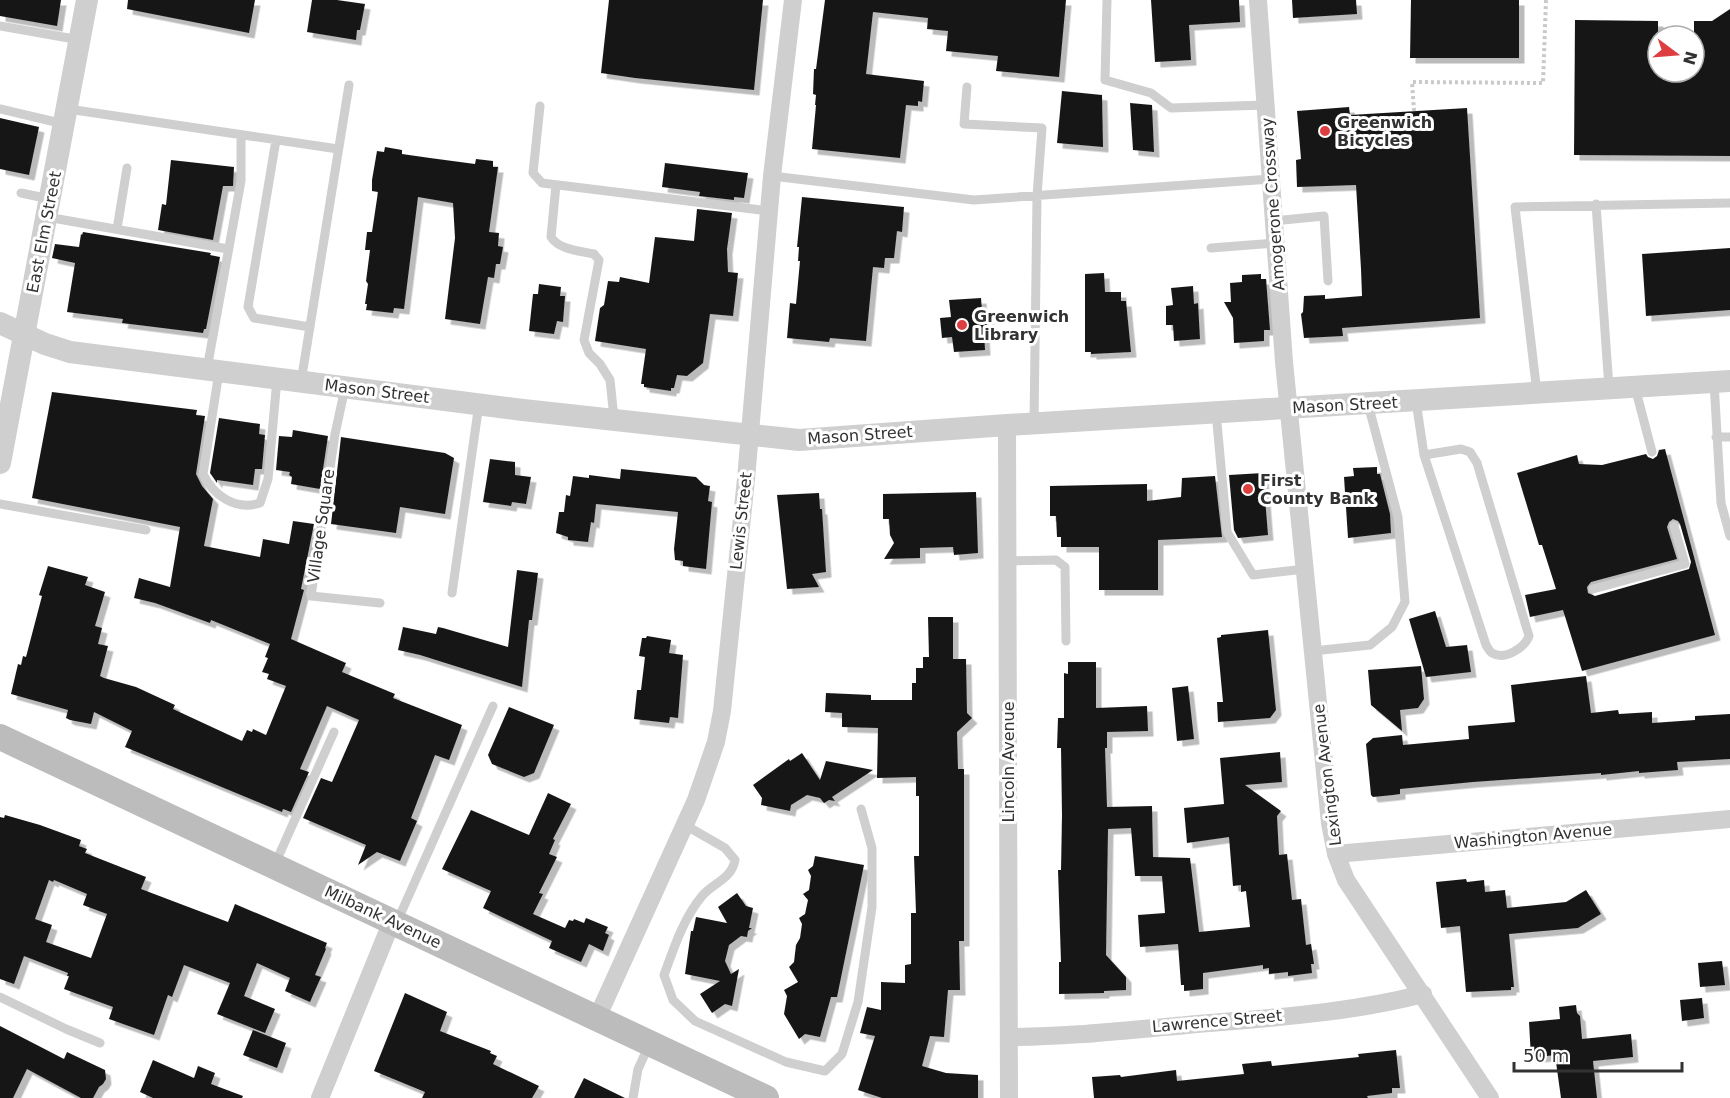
<svg xmlns="http://www.w3.org/2000/svg" width="1730" height="1098" font-family="'DejaVu Sans',sans-serif">
<style>
.building{fill:#191919;fill-rule:evenodd;filter:url(#shadow)}
.lines{fill:none;stroke-linecap:round;stroke-linejoin:round}
.path{stroke:#c9c9c9;stroke-width:4;stroke-dasharray:3 3;stroke-linecap:butt}
.service{stroke:#cfcfcf;stroke-width:9}
.minor{stroke:#cfcfcf;stroke-width:18}
.tertiary{stroke:#cfcfcf;stroke-width:22}
.secondary{stroke:#bcbcbc;stroke-width:26}
.poi-dot{fill:#dd3f41;stroke:#fff;stroke-width:2}
.labels{text-anchor:middle;dominant-baseline:central;stroke-width:6;stroke-linejoin:round;paint-order:stroke}
.poi-label{font-size:16px;font-weight:bold;fill:#323232;stroke:#fff;text-anchor:start}
.street-label{font-size:16px;fill:#323232;stroke:#fff}
</style>
<defs>
<filter id="shadow"><feDropShadow dx="5.5" dy="5.5" stdDeviation="0" flood-color="#0004"/></filter>
</defs>
<rect width="100%" height="100%" fill="#fff"/>
<path class="building" d="M0,0H61L57,26L0,16Z
M128,0H255L249,33L127,9Z
M312,0H337L365,4L360,30H357L356,40L307,32Z
M609,0H763L754,90L635,78L601,73Z
M825,0H1066L1059,77L996,71L998,56L946,51L948,31L927,29L928,18L873,12L866,74L924,81L922,102L918,101V106L906,105L900,158L812,149L816,105H815L816,95L813,94L814,69H816Z
M1151,0H1239L1240,22L1189,25L1191,60L1155,62Z
M1292,0H1356L1357,14L1293,18Z
M1411,0H1519V58H1410Z
M1730,9V156L1574,155L1575,20L1658,21V72H1694V21H1712Z
M1062,91L1102,95L1103,147L1057,143Z
M1130,103L1152,105L1154,152L1133,150Z
M1349,107L1350,115L1467,108L1480,318L1342,328L1343,336L1304,338L1301,314L1303,312L1304,296L1325,295V299L1362,296L1361,269L1356,185L1297,187L1296,160L1301,159L1297,111Z
M0,118L39,127L29,175L0,169Z
M385,147L402,150V154L430,158L475,164L476,159L493,161V167H498L489,232L499,233L498,246L503,247L500,264H496L494,278L488,277L480,324L445,319L455,238L453,203L418,197L404,309L394,308L393,313L366,310L367,304H365L368,284L366,281L370,250H365L367,232H372L378,192L372,191V180L377,151L384,152Z
M171,160L234,167L233,186H223L213,240L158,230L162,204L166,205Z
M665,163L748,173L744,198L734,197V200L699,196L700,192L662,187Z
M802,197L904,207L902,232L897,231L894,258H885L884,268L873,267L866,341L830,338L829,342L787,338L790,303L796,304L800,261H798L799,247H797Z
M697,209L732,213L727,249L728,272L738,273L733,316L710,314L703,363L687,376L677,375L674,388H671V391L644,387V384H641L646,349L595,341L600,308L604,305L608,281L619,282L620,277L649,283L655,237L694,241Z
M83,232L211,253L210,255L220,257L206,329H204L203,333L122,323L123,319L67,312L75,263L52,258L55,244L79,247L81,234L82,235Z
M1730,248V310L1646,316L1642,254Z
M1104,273L1105,292H1121V301H1126L1131,352L1091,354V352H1085V274Z
M1261,274V279H1266L1270,330H1264V341L1234,343L1233,318L1224,302H1231L1230,283L1242,282V275Z
M539,284L561,287L560,296H565L563,322L557,321L554,334L529,331L533,294H538Z
M1193,286L1194,304L1198,303L1200,339L1174,341L1173,325H1166V306L1173,305L1171,288Z
M981,298L982,311H988L989,331L984,332L985,350L954,352L952,337L942,338L940,318L951,317L949,300Z
M52,392L197,410L196,415L205,416L196,474L202,486L213,499L204,546L260,557L263,539L289,544L293,521L314,524L301,589L304,590L291,639L346,663L342,672L395,694L393,698L462,725L449,760L435,755L411,818L417,821L400,861L377,852L358,865L366,845L303,818L321,778L332,782L359,720L327,706L300,769L309,772L291,812L283,809L282,812L125,747L132,731L94,712L91,724L70,720L66,718L68,710L11,694L18,664L21,665L23,656L26,657L42,596L39,595L48,566L88,577L85,585L105,592L95,626L102,628L98,644L108,646L100,676L104,678L136,687L175,705L173,709L242,741L247,730L252,732L253,729L266,735L286,686L267,679L269,674L262,672L268,658L265,657L270,644L211,620L210,623L155,603L134,598L139,578L170,587L180,527L32,498Z
M219,418L260,424L259,434L265,435L262,469H255L253,485L217,480V483L210,473Z
M293,430L328,436L320,489L291,484L292,477L289,475L290,472L276,470L279,436L292,437Z
M341,437L445,453L454,458L445,514L400,507L396,533L331,524Z
M1665,449L1715,635L1582,671L1563,610L1530,617L1525,595L1556,589L1542,545H1539L1517,473L1577,455L1579,464L1602,465L1646,454L1648,457L1653,459L1657,456L1659,450ZM1673,519L1678,521L1680,524L1691,562L1689,569L1595,596L1588,593L1587,587L1591,582L1677,559L1667,527L1669,522Z
M490,459L515,462V475L531,477L526,504L512,502L511,506L483,502Z
M1377,467V474H1380L1390,514L1391,533L1348,538L1344,477L1354,476L1353,468Z
M621,469L696,477L704,485L710,486L708,501L712,502L706,569L683,566V561L675,560L674,549L678,512L596,504L594,523L591,522L588,542L568,540V537L556,533L559,512H564L566,495L570,496L573,476L589,478V475L620,479Z
M1263,473L1268,535L1238,538L1234,530L1229,475Z
M1215,476L1222,537L1158,540V590H1099V547H1061V537H1057L1056,516H1050V486L1147,484V501L1181,497L1182,478Z
M976,492L978,553L954,555L953,547L920,548V558L884,559L894,543L890,535L889,519H883V494Z
M819,493L820,509H822L826,572L812,574L819,587L787,589L777,495Z
M517,570L538,573L532,620H529L522,687L420,655L398,650L403,627L436,634L438,627L443,628L508,647Z
M1435,611L1446,647L1467,645L1471,672L1426,677L1409,619Z
M928,617H953V659H966L967,713L972,718L957,732L958,769H964V941H959L960,990H948L944,1037L930,1036L922,1066L946,1073L978,1075V1098H882L858,1090L875,1036L860,1033L867,1007L881,1010V982L905,983V965L911,964V913H916L914,856H919V796H916V777L877,778L878,728L842,727V713L825,712L826,693L871,695V700H912V683H916V668H923V657H929Z
M1268,630L1276,710L1270,718L1218,722L1217,702H1223L1217,638L1221,637V635Z
M647,636L671,640L669,653L683,655L678,718L670,717L669,723L634,719L637,690H641L645,657L639,656L642,638H646Z
M1068,662H1096V708L1147,706L1148,731L1107,732V748H1105L1107,807L1152,806L1153,857L1190,858L1199,932L1250,927L1246,891L1241,892V885L1233,886L1229,837L1187,843L1184,808L1224,804L1220,758L1280,752L1282,782L1245,785L1281,811L1277,816L1279,855L1287,854L1292,900L1301,899L1306,945L1311,944L1314,964H1311L1312,973L1288,976V972L1269,974V968L1263,969V965L1203,973V989L1184,991V985H1181L1178,944L1140,947L1138,915L1165,913L1162,876H1135L1131,828L1108,829L1106,955L1126,977V990L1104,991V993L1059,994V962H1061L1058,870H1061L1062,815L1061,748H1057L1058,718H1064V673L1068,674Z
M1421,666L1424,699L1418,708L1400,710L1402,731L1371,705L1368,670Z
M1586,676L1591,713L1618,710L1619,714L1652,712V723L1695,720V716L1730,714V759L1677,762L1678,770L1639,773V771L1601,775V773L1473,782L1400,789V794L1393,795L1373,797L1371,795L1366,744L1373,738L1402,735L1403,745L1469,739L1468,726L1515,722L1511,685Z
M1188,686L1194,739L1177,741L1172,688Z
M509,707L554,725L534,773L524,777L492,764L488,755Z
M802,753L820,780L826,761L873,770L832,797L835,801L829,800L824,803L820,798L807,795L791,805L790,811L761,805L762,798L753,785L789,759L790,761Z
M548,793L571,804L553,839L555,840L549,854L557,857L539,893L543,894L533,914L565,928L569,920L573,921L574,919L584,923L586,918L608,927L605,933L609,935L603,951L589,944L581,962L549,948L552,941L483,908L491,891L442,869L471,810L529,835Z
M5,815L40,825L81,840L79,846L87,849L85,853L146,877L141,889L228,922L235,904L327,943L325,948L326,949L315,975L321,977L310,1002L285,991L290,978L257,963L244,996L275,1009L265,1033L217,1014L230,983L184,965L172,997L168,995L154,1035L109,1019L113,1007L64,989L69,976H67L68,973L24,956L14,984L0,979V817L4,818ZM49,880L53,882L54,880L87,894L83,905L107,914L91,958L46,942L52,925L35,919Z
M815,856L864,865L837,997H831L820,1037L805,1034L799,1039L784,1014L787,996L784,990L798,982L789,967L794,962L796,945L800,938L802,924L799,918L805,914L808,900L803,894L809,890L811,876L808,870L813,866Z
M1466,879L1467,882L1484,880L1485,892L1505,890L1507,908L1566,902L1586,890L1601,914L1578,928L1509,934L1514,987H1511V990L1466,992L1460,926L1441,928L1436,882Z
M737,893L746,906L753,908L749,928H752L748,931L747,937L741,936L729,945L725,961L731,974L739,969L732,1006L725,1004L712,1013L700,994L720,981L685,974L691,931H693L696,917L727,923L718,907Z
M1722,961L1725,985L1700,987L1698,963Z
M405,993L447,1012L440,1031L491,1051L490,1053L497,1056L493,1064L539,1086L532,1098H422L425,1092L374,1071Z
M1702,998L1704,1018L1682,1021L1680,1000Z
M1576,1005L1577,1013L1580,1016L1582,1039L1631,1034L1633,1057L1593,1061L1597,1098H1561L1555,1055L1531,1058L1529,1022L1560,1019L1559,1007Z
M0,1026L64,1059L67,1052L105,1070L106,1079L103,1084L99,1087L93,1098H81L27,1069L13,1098H0Z
M253,1030L286,1043L277,1068L243,1055Z
M1396,1050L1400,1088H1392V1093L1367,1096L1368,1098H1094L1092,1077L1120,1075L1121,1077L1176,1070L1177,1081L1244,1074L1242,1064L1271,1061L1272,1066L1359,1057L1358,1054Z
M153,1060L194,1078L198,1066L215,1073L211,1084L243,1096L242,1098H153L140,1092Z
M584,1078L625,1098H574Z"/>
<g class="lines">
<path class="path" d="M1414,111L1412,82L1543,83L1546,0"/>
<path class="service" d="M1107,0L1105,80L1151,93L1171,108L1266,105
M0,26L80,40
M967,87L964,124L1042,128L1037,196L1034,423
M540,106L533,173L542,183L769,211
M0,109L64,124
M68,109L338,149
M276,140L248,307L254,318L310,327
M772,176L974,200L1271,179
M556,185L551,237C559,250 581,251 594,254L599,260L584,340L589,353L600,364L610,380L614,418
M21,193L50,199
M1596,204L1609,388
M47,217L228,249
M1273,221L1324,216L1328,281
M117,229L127,168
M1211,248L1275,243
M207,369L241,181V135
M219,372L203,474C213,495 235,511 260,503L268,479L277,379
M301,382L349,85
M1714,382L1721,503L1730,536
M1635,387L1652,452
M345,388L335,434L311,596L380,603
M1537,393L1515,207L1730,203
M1416,401L1424,455L1486,645C1488,648 1489,651 1492,653C1505,661 1525,647 1529,636L1477,463L1470,452L1461,449L1424,455
M1216,412L1227,532L1253,575L1305,569
M1716,437H1730
M0,504L146,530
M1007,561L1056,560L1065,567L1066,641
M1593,589L1685,564L1674,526
M452,593L479,404
M1313,651L1370,645L1392,627L1405,602L1398,517L1368,404
M685,825L725,848L735,860C731,880 714,882 702,896C683,919 674,948 664,975L673,1000L695,1021L786,1062L825,1071L842,1054L858,1002L872,907V848L861,809
M275,864L334,732
M397,922L493,706
M0,997L66,1029L100,1043
M633,1098L638,1069L649,1045"/>
<path class="minor" d="M1258,0L1284,362L1330,823L1336,854L1346,880L1490,1098
M1007,425L1009,1098
M1336,854L1730,819
M597,1018L696,800L716,742L722,711L746,479L772,176L793,0
M1009,1037C1069,1037 1128,1030 1187,1025C1266,1018 1346,1014 1423,994
M320,1098L392,921"/>
<path class="tertiary" d="M0,323L45,344L70,352L523,410L799,440L1007,425L1730,381
M0,463L87,0"/>
<path class="secondary" d="M0,737L766,1098"/>
</g>
<g class="poi-dot">
<circle cx="1325" cy="131" r="6"/>
<circle cx="962" cy="325" r="6"/>
<circle cx="1248" cy="489" r="6"/>
</g>
<g class="labels">
<g class="poi-label">
<text x="1337" y="122">Greenwich<tspan x="1337" dy="18">Bicycles</tspan></text>
<text x="974" y="316">Greenwich<tspan x="974" dy="18">Library</tspan></text>
<text x="1260" y="480">First<tspan x="1260" dy="18">County Bank</tspan></text>
</g>
<g class="street-label">
<text transform="translate(1273 204) rotate(-94)">Amogerone Crossway</text>
<text transform="translate(44 232) rotate(-79)">East Elm Street</text>
<text transform="translate(377 391) rotate(7)">Mason Street</text>
<text transform="translate(1345 405) rotate(-3)">Mason Street</text>
<text transform="translate(860 435) rotate(-4)">Mason Street</text>
<text transform="translate(741 521) rotate(-84)">Lewis Street</text>
<text transform="translate(321 526) rotate(-82)">Village Square</text>
<text transform="translate(1008 762) rotate(-90)">Lincoln Avenue</text>
<text transform="translate(1327 775) rotate(-97)">Lexington Avenue</text>
<text transform="translate(1533 836) rotate(-5)">Washington Avenue</text>
<text transform="translate(383 917) rotate(25)">Milbank Avenue</text>
<text transform="translate(1217 1021) rotate(-5)">Lawrence Street</text>
</g>
</g>
<g transform="translate(1676 54) rotate(106)"><circle r="28" fill="#ffffff" stroke="#adadad" stroke-width="1.5"/>
<path d="M0-4.5L10 22L0 15L-10 22Z" fill="#dd3f41"/>
<text y="-9" font-size="16" font-weight="bold" text-anchor="middle" fill="#323232">N</text>
</g>
<path d="M1514 1062v9h168v-9" fill="none" stroke="#323232" stroke-width="3"/>
<text x="1523" y="1062" font-size="18" fill="#323232" stroke="#ffffff" stroke-width="4.5" paint-order="stroke">50 m</text>
</svg>
